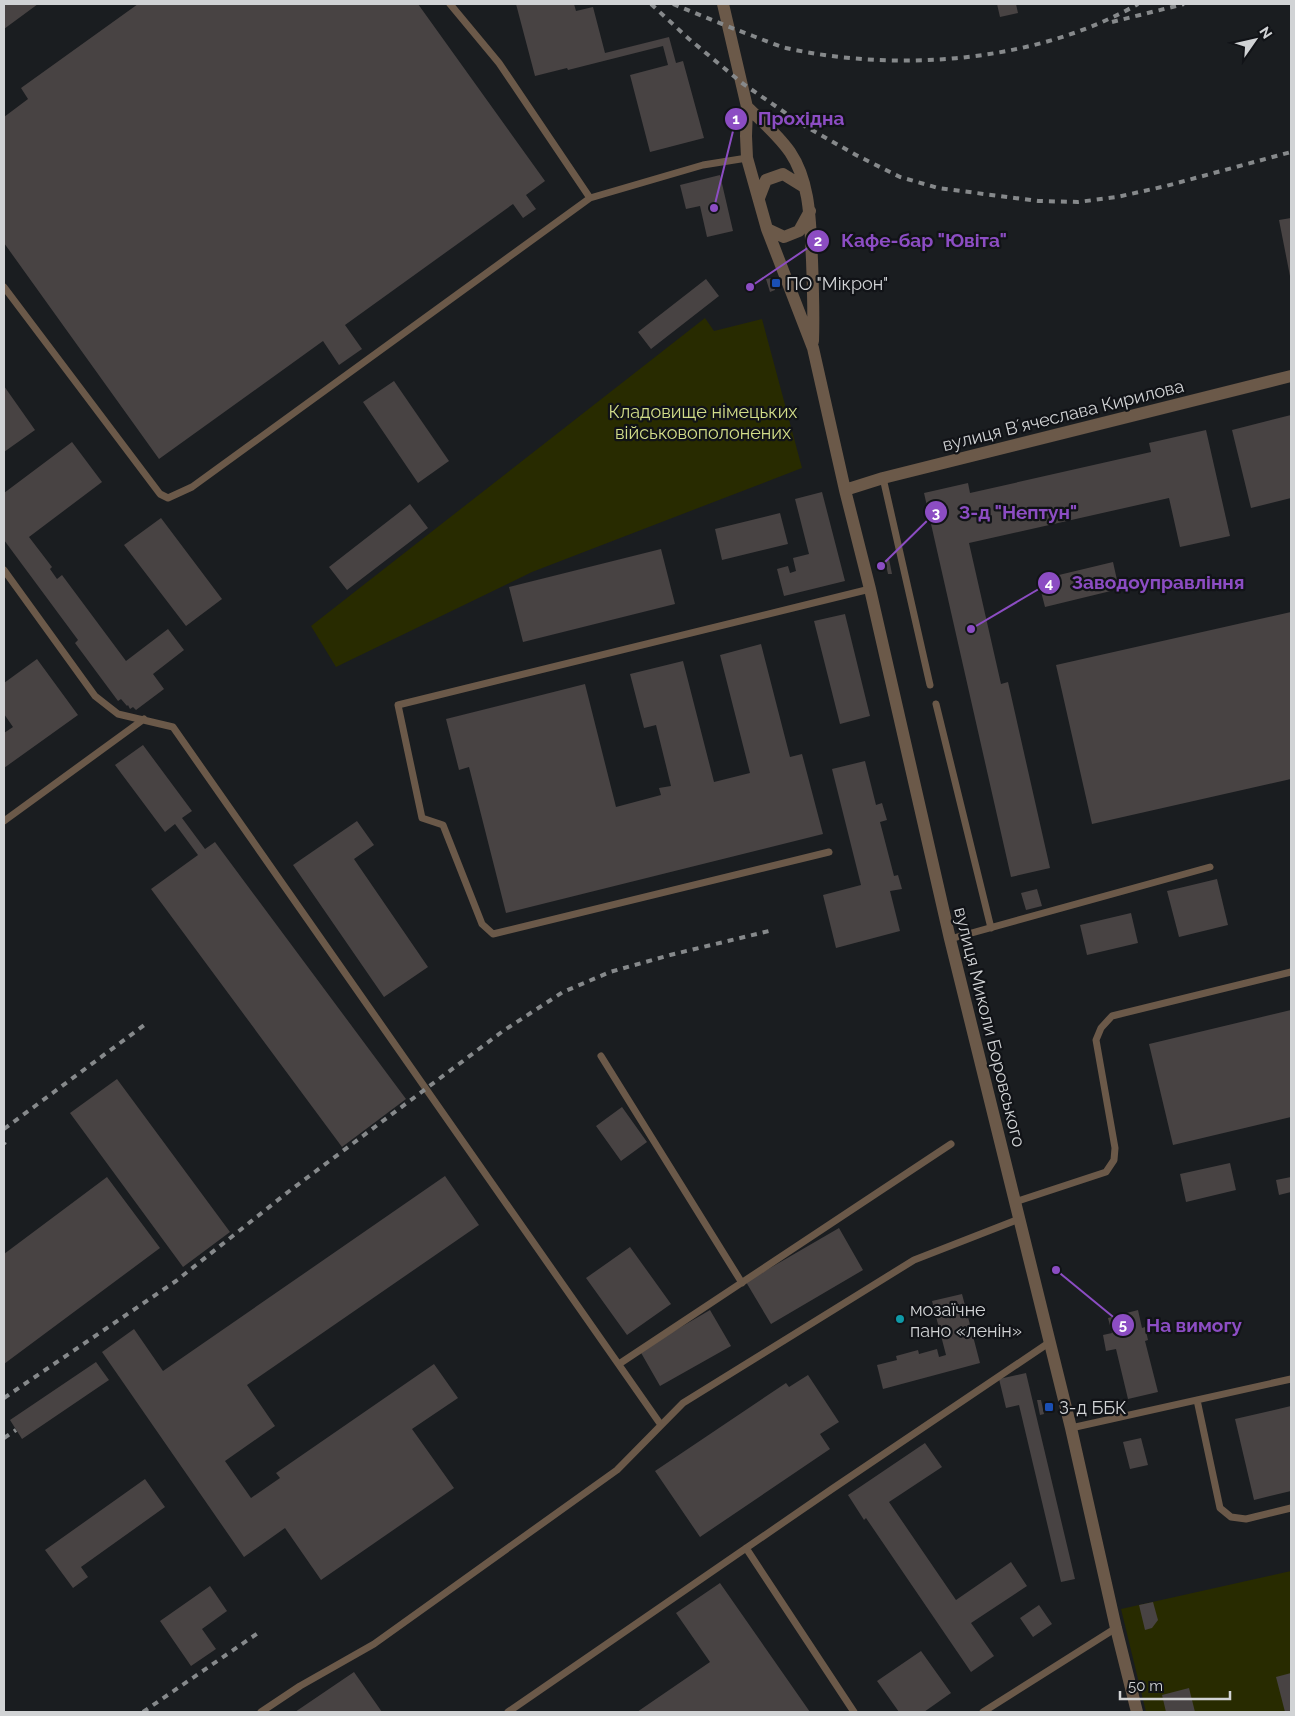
<svg xmlns="http://www.w3.org/2000/svg" width="1295" height="1716" font-family="Raleway,sans-serif">
<style>
.green{fill:#282b00}
.building{fill:#484343}
.lines{fill:none;stroke-linecap:round;stroke-linejoin:round}
.lane{stroke:#6b5949;stroke-width:7}
.street{stroke:#6b5949;stroke-width:12}
.rail{stroke:#86898b;stroke-width:4;stroke-dasharray:6 6;stroke-linecap:butt}
.transit-dot{fill:#1a4fb4;stroke:#111317;stroke-width:2}
.culture-dot{fill:#0f9aa8;stroke:#111317;stroke-width:2}
.labels{text-anchor:middle;dominant-baseline:central;stroke-width:4.5;stroke-linejoin:round;paint-order:stroke}
.poi-label{font-size:18px;fill:#d1d3d5;stroke:#111317;text-anchor:start}
.park-label{font-size:18px;fill:#d2dd89;stroke:#111317}
.street-label{font-size:18px;fill:#d1d3d5;stroke:#111317}
.leader{fill:none;stroke:#8c4dc3;stroke-width:2}
.callout-dot{fill:#8c4dc3;stroke:#111317;stroke-width:2}
.mark-label{font-size:15px;text-anchor:middle;font-weight:bold;fill:#fff}
.callout-label{font-size:19px;text-anchor:middle;font-weight:bold;fill:#8c4dc3;stroke:#111317;stroke-width:4.5;stroke-linejoin:round;paint-order:stroke}
</style>
<rect width="100%" height="100%" fill="#1a1d20"/>
<path class="green" d="M705,318L714,331L762,319L802,468L532,572L336,667L311,626Z
M1291,1571V1712H1146L1121,1609Z"/>
<path class="building" d="M4,4H38L4,29Z
M138,4H158L159,5L162,4H418L545,181L526,195L536,209L523,218L513,204L345,325L362,349L339,365L323,341L159,459L4,243V117L28,99L21,88Z
M516,4H574L576,11L593,7L605,53L669,37L676,63L683,61L704,138L650,152L630,75L668,65L663,46L568,70L567,68L535,76Z
M997,4H1016L1018,13L1000,17Z
M720,175L733,231L707,237L700,206L686,209L680,185Z
M1291,218V276H1290L1279,220Z
M771,278L775,290L770,292L766,279Z
M706,279L719,296L651,349L638,332Z
M394,381L449,461L418,483L363,402Z
M4,386L35,430L4,452Z
M1291,415V498L1251,508L1232,430Z
M1206,430L1230,536L1180,547L1169,498L969,543L1001,684L1008,682L1050,868L1011,877L924,493L968,483L970,493L1151,452L1149,443Z
M72,442L102,482L29,537L52,567L50,569L57,579L62,575L126,661L168,629L184,650L153,674L164,689L136,710L133,707L130,709L128,705L127,706L121,699L118,701L75,643L78,640L4,540V493Z
M822,492L845,581L784,596L777,569L788,566L790,573L796,571L793,558L809,554L795,499Z
M410,504L428,528L347,590L329,567Z
M780,513L788,544L722,560L715,529Z
M161,518L222,599L186,626L124,545Z
M661,549L675,604L523,642L509,587Z
M889,559L892,574H888L885,560Z
M1113,562L1119,589L1045,607L1038,580Z
M1291,612V779L1092,824L1056,665Z
M845,614L870,716L840,724L814,621Z
M761,644L790,757L802,754L823,834L506,913L469,767L459,770L446,719L585,684L616,807L661,795L659,788L671,786L656,725L644,728L630,674L683,661L714,782L750,773L720,655Z
M37,659L78,715L4,768V733L13,727L4,714V683Z
M143,745L192,811L182,818L205,849L215,842L406,1099L342,1147L151,889L198,855L175,824L165,832L115,765Z
M865,761L876,805L882,803L887,820L880,822L894,876L898,875L902,889L890,891L900,931L836,948L823,895L861,885L832,769Z
M357,821L374,845L354,859L428,967L384,997L293,865Z
M1217,879L1228,925L1179,937L1167,891Z
M1037,889L1042,906L1026,910L1021,893Z
M1131,913L1138,943L1087,955L1080,925Z
M1291,1010V1117L1173,1145L1149,1044Z
M117,1079L230,1232L183,1267L70,1113Z
M622,1107L647,1142L621,1161L596,1126Z
M1230,1163L1236,1190L1186,1202L1180,1174Z
M445,1176L479,1225L247,1385L275,1426L225,1461L251,1498L280,1478L276,1473L434,1364L458,1398L412,1429L454,1488L321,1580L285,1528L244,1557L102,1352L134,1329L163,1371Z
M107,1177L160,1248L4,1364V1254Z
M1291,1177V1192L1279,1195L1276,1180Z
M839,1228L863,1270L771,1324L746,1282Z
M630,1247L671,1304L627,1335L586,1278Z
M962,1294L980,1363L883,1389L877,1365L897,1360L896,1356L918,1350L919,1354L937,1349L939,1357L946,1355L932,1301Z
M710,1310L731,1346L660,1386L640,1351Z
M1138,1310L1142,1328L1145,1327L1148,1340L1145,1341L1158,1392L1128,1399L1116,1349L1106,1351L1103,1335L1112,1333L1108,1318Z
M96,1362L109,1380L22,1439L10,1420Z
M1026,1373L1075,1579L1061,1582L1019,1405L1006,1408L999,1379Z
M808,1375L839,1422L820,1434L830,1449L700,1537L655,1471L786,1383L789,1387Z
M1037,1400H1041L1044,1414L1040,1415Z
M1291,1406V1491L1254,1500L1235,1419Z
M1141,1438L1148,1465L1130,1469L1123,1442Z
M925,1443L942,1467L889,1502L956,1600L1011,1562L1027,1586L971,1623L994,1656L971,1672L866,1518L864,1520L848,1495Z
M145,1479L165,1507L81,1567L88,1577L73,1588L45,1550Z
M720,1583L810,1712H637L710,1662L676,1613Z
M210,1586L227,1611L202,1629L216,1649L191,1666L160,1621Z
M1153,1602L1158,1620L1152,1628L1145,1630L1139,1605Z
M1039,1605L1052,1624L1033,1637L1020,1618Z
M921,1651L951,1693L924,1712H899L877,1681Z
M354,1672L382,1712H295Z
M1291,1673V1712H1285L1276,1677Z
M1189,1688L1195,1712H1166L1162,1695Z"/>
<g class="lines">
<path class="lane" d="M450,4L499,63L590,198
M4,287L160,494L168,498L192,487L590,198L703,165L747,158
M883,478L930,685
M4,570L95,696L118,714L173,727L661,1425
M936,704L991,928
M4,821L144,719
M829,852L493,934L482,924L443,825L422,818L398,705L870,589
M950,939L1210,867
M601,1056L742,1283
M1015,1202L1106,1172L1114,1160L1115,1148L1096,1040L1101,1028L1112,1016L1291,972
M619,1364L951,1144
M1197,1400L1220,1508L1231,1517L1246,1519L1291,1508
M1071,1428L1291,1379
M746,1548L854,1712
M261,1712L300,1686L374,1644L617,1470L683,1403L914,1260L1019,1219
M508,1712L832,1489L1050,1342
M983,1712L1116,1628"/>
<path class="street" d="M723,4L747,107L746,136L747,158L767,229L813,348L845,490L870,589L950,939L1071,1428L1116,1628L1137,1712
M747,107C762,121 778,135 790,152C811,183 810,224 812,260C813,287 814,314 813,341
M759,198L766,180L783,174L804,187
M767,229L784,237L799,231L810,211
M845,490L883,478L1291,376"/>
<path class="rail" d="M651,4L689,39L742,83L803,125L856,155L900,177L938,188L1038,201L1078,202L1117,197L1166,186L1291,152
M673,4C700,15 726,26 753,36C764,40 775,45 786,48C898,73 1037,62 1138,4
M1112,22L1184,4
M4,1129L147,1023
M4,1144L5,1142
M4,1398L176,1281L288,1192L503,1031L563,992L610,972L670,955L769,931
M4,1438L16,1430
M143,1712L258,1633"/>
</g>
<g class="transit-dot">
<rect x="771" y="278" width="10" height="10" rx="2.5"/>
<rect x="1044" y="1402" width="10" height="10" rx="2.5"/>
</g>
<circle class="culture-dot" cx="900" cy="1319" r="5"/>
<g class="labels">
<g class="poi-label">
<text x="786" y="283">ПО "Мікрон"</text>
<text x="910" y="1309">мозаїчне<tspan x="910" dy="21">пано «ленін»</tspan></text>
<text x="1059" y="1407">З-д ББК</text>
</g>
<g class="park-label">
<text x="703" y="411">Кладовище німецьких<tspan x="703" dy="21">військовополонених</tspan></text>
</g>
<g class="street-label">
<text transform="translate(1063 415) rotate(-14)">вулиця Вʼячеслава Кирилова</text>
<text transform="translate(990 1027) rotate(76)">вулиця Миколи Боровського</text>
</g>
</g>
<path class="leader" d="M714 208L736 119M750 287L818 241M881 566L936 512M971 629L1049 583M1056 1270L1123 1325"/>
<g class="callout-dot">
<circle cx="714" cy="208" r="5"/>
<circle cx="750" cy="287" r="5"/>
<circle cx="881" cy="566" r="5"/>
<circle cx="971" cy="629" r="5"/>
<circle cx="1056" cy="1270" r="5"/>
<circle cx="736" cy="119" r="12"/>
<circle cx="818" cy="241" r="12"/>
<circle cx="936" cy="512" r="12"/>
<circle cx="1049" cy="583" r="12"/>
<circle cx="1123" cy="1325" r="12"/>
</g>
<g class="mark-label">
<text x="736" y="124">1</text>
<text x="818" y="246">2</text>
<text x="936" y="518">3</text>
<text x="1049" y="588">4</text>
<text x="1123" y="1330">5</text>
</g>
<g class="callout-label">
<text x="801" y="125">Прохідна</text>
<text x="924" y="247">Кафе-бар "Ювіта"</text>
<text x="1018" y="519">З-д "Нептун"</text>
<text x="1158" y="589">Заводоуправління</text>
<text x="1194" y="1332">На вимогу</text>
</g>
<rect width="1295" height="1716" fill="none" stroke="#d1d3d5" stroke-width="10"/>
<g transform="translate(1255 40) rotate(56)" stroke="#111317" stroke-width="4" paint-order="stroke">
<path d="M0-4L9 19L0 12L-9 19Z" fill="#d1d3d5"/>
<text y="-8" font-size="14" font-weight="bold" text-anchor="middle" fill="#d1d3d5">N</text>
</g>
<path d="M1120 1691v8h110v-8" fill="none" stroke="#d1d3d5" stroke-width="2.5"/>
<text x="1128" y="1691" font-size="15" fill="#d1d3d5" stroke="#111317" stroke-width="4" paint-order="stroke">50 m</text>
</svg>
